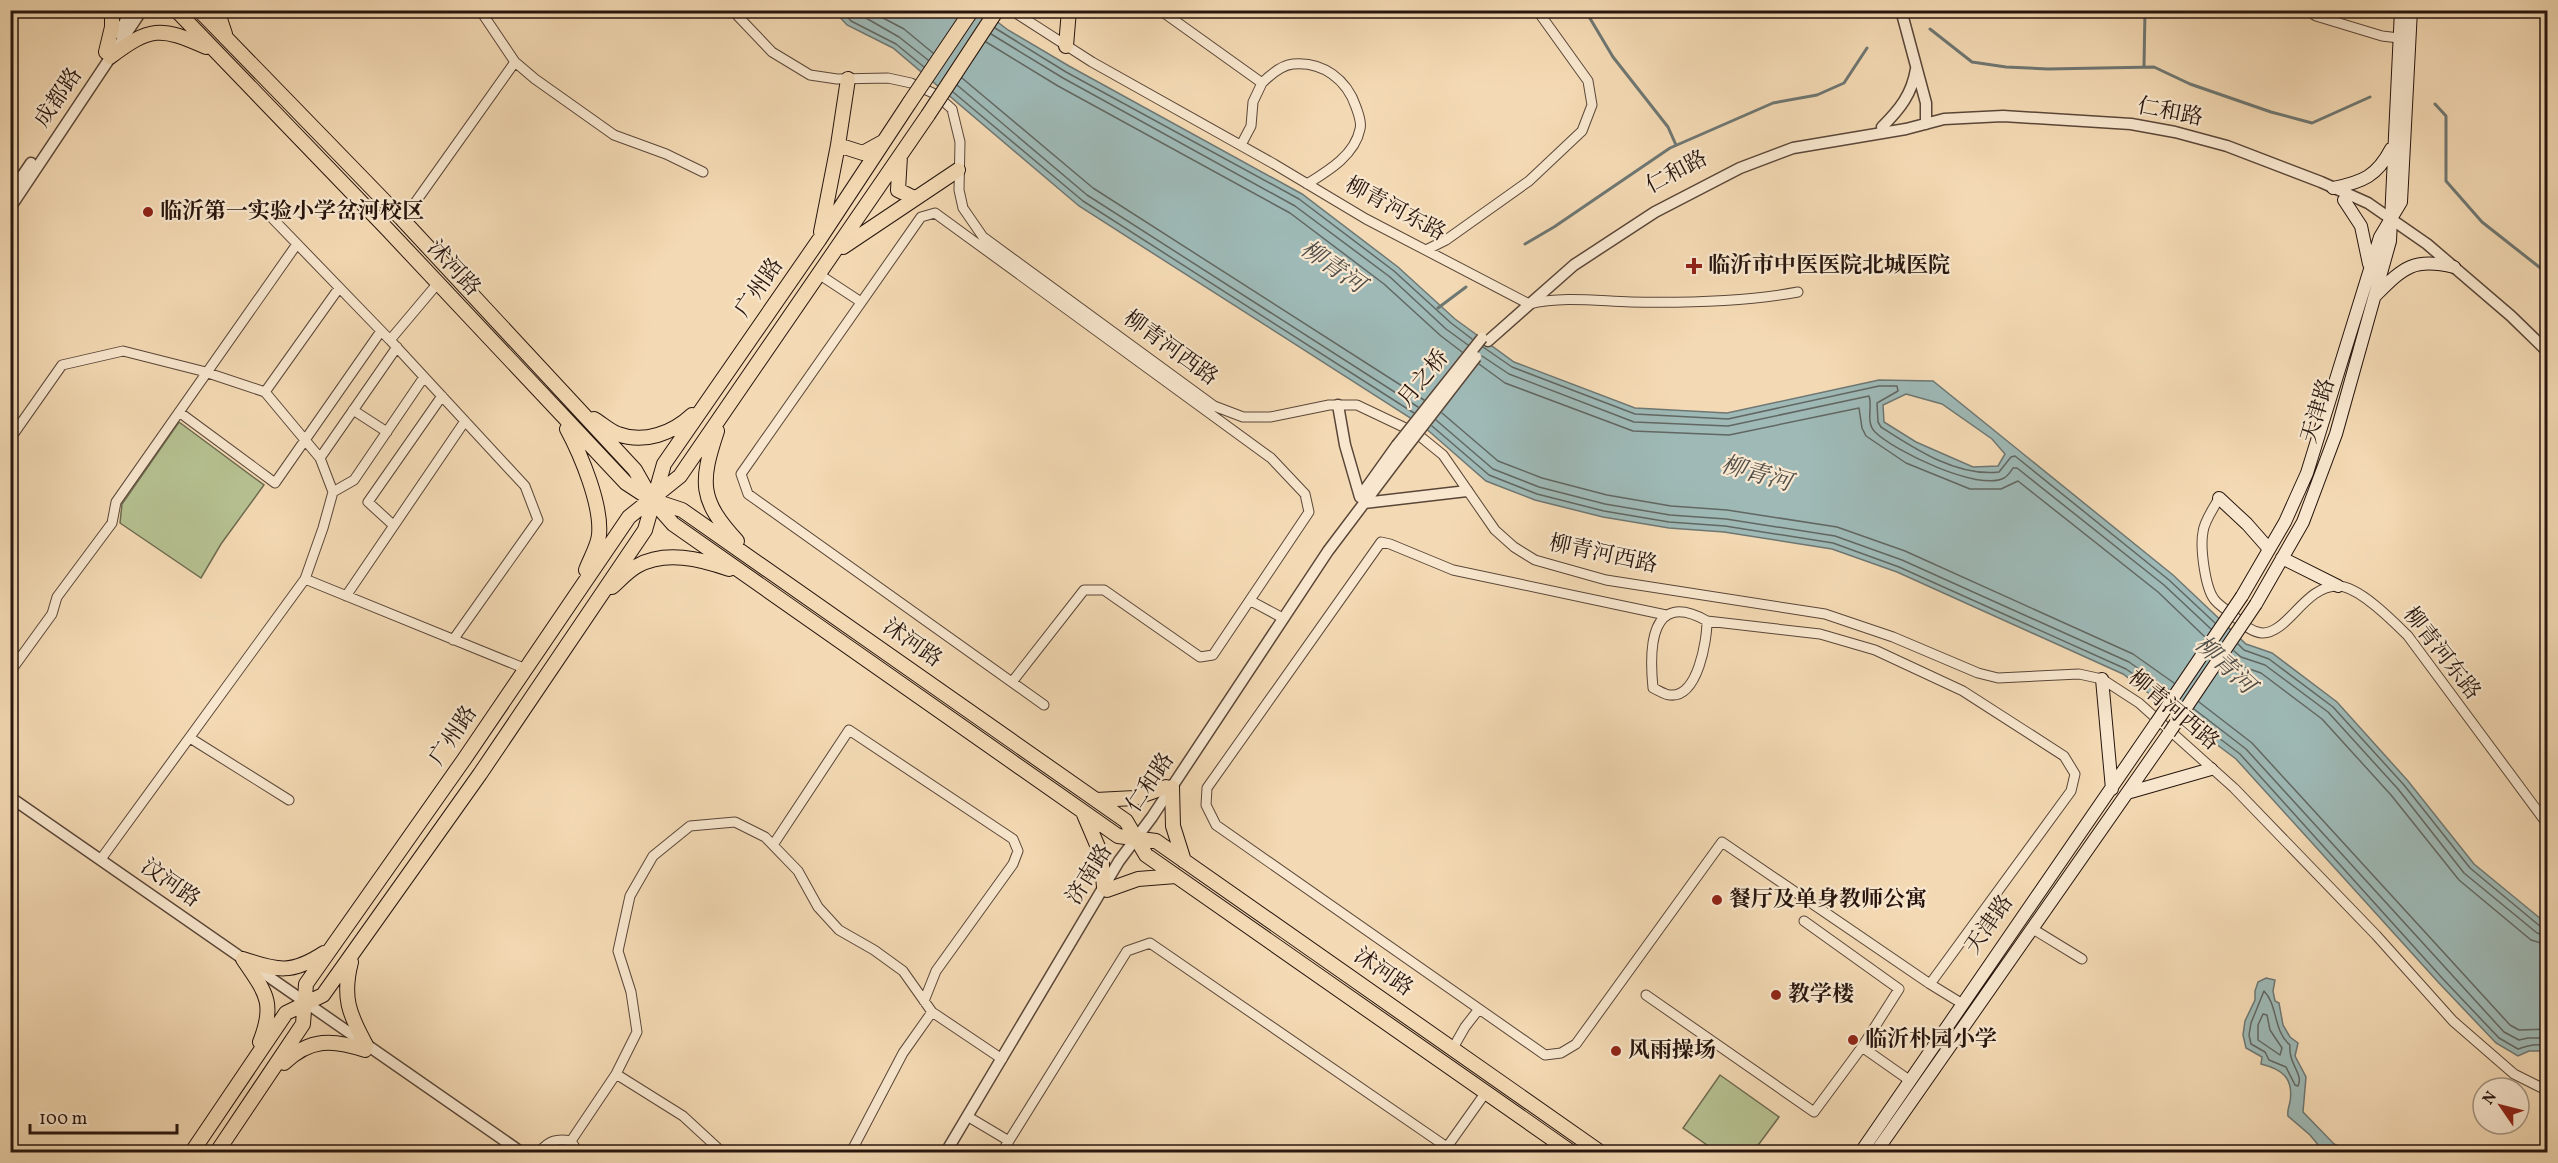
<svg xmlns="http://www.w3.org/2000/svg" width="2558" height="1163" font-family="Vollkorn,'Noto Serif SC',serif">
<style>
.green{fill:#b6c191;stroke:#6e6b50;stroke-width:1.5}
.water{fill:#9eb9b6;stroke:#6e7773;stroke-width:1.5;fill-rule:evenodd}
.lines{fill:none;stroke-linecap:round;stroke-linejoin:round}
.shore{stroke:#626762;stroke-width:1.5}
.stream{stroke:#6e7773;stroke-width:3}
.minor-casing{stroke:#5a4638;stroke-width:11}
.tertiary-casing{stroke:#5a4638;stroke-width:13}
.secondary-casing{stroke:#27150e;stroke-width:14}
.primary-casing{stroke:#27150e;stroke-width:16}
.minor{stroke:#f8e7ce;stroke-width:9}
.tertiary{stroke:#f8e7ce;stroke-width:10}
.secondary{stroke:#f8e7ce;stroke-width:12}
.primary{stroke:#f4dab4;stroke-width:14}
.tertiary-bridge-casing{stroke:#5a4638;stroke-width:13;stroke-linecap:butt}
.secondary-bridge-casing{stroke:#27150e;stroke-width:14;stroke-linecap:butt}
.primary-bridge-casing{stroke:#27150e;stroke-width:16;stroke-linecap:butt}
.tertiary-bridge{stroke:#f8e7ce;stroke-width:10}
.secondary-bridge{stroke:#f8e7ce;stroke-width:12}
.primary-bridge{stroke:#f4dab4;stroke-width:14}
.poi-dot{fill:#8f2418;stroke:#f8e7ce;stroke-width:2}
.labels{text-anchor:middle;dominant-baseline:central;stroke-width:4.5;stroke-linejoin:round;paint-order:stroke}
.street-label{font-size:22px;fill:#27150e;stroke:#f8e7ce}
.poi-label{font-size:22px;font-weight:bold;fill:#27150e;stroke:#f8e7ce;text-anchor:start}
.water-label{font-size:24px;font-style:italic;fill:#514e49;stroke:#f8e7ce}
</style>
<rect width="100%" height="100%" fill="#f4dab4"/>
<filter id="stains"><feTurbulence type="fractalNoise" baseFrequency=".00333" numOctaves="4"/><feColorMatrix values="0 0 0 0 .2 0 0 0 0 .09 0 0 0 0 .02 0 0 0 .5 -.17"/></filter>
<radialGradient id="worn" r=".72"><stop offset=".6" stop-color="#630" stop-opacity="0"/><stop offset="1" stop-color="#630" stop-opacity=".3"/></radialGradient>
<path class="green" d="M179,422L264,485L221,544L201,578L120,523L122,504Z
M1720,1075L1779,1117L1753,1152H1717L1683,1128Z"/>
<path class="water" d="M834,11H983L1008,30L1069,66L1302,194L1398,267L1455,319L1514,362L1635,408L1727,413L1879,380L1933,381L2173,575L2246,644L2272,653L2337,702L2408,781L2474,864L2547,924V1055L2542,1051H2529L2518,1056L2496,1043L2439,983L2236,759L2123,674L1897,572L1832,549L1724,532L1669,528L1603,517L1535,500L1486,481L1423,426L1079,206L893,48L847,25ZM1906,394L1942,404L1992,439L2005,454L1998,466L1973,467L1916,442L1884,422L1883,405Z
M2266,978L2275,980L2273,991L2275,1001L2279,1003L2283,1025L2290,1037L2298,1043L2295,1056L2306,1077L2303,1112L2334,1144L2351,1152H2324L2310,1135L2288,1116C2287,1110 2289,1107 2290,1102C2294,1077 2281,1069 2261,1064L2262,1057L2246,1048L2243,1035L2245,1021L2255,1000V991L2258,982Z"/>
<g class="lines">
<path class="shore" d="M842,10L851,21L896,44L924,67
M852,10L899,37L928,60
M868,10L904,29L933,53
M995,28L1066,72L1299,199L1394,271L1451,323L1472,339
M991,34L1063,78L1295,206L1390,277L1446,329L1468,345
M986,42L1058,86L1290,213L1384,284L1441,336L1462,352
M962,78L1093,188L1424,400
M957,85L1087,195L1418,407
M953,92L1083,201L1414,413
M1483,347L1512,367L1635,414L1728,419L1879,386H1897L1898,391L1877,403L1878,422L1881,427C1915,449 1957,477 1999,472L2011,457L2015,456L2169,580L2215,623
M1482,356L1509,374L1634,422L1728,426L1869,396C1873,406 1865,422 1875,432C1894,451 1979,492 2004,478C2008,476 2011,471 2013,468H2017L2164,585L2211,629
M1479,364L1505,383L1633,431L1729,435L1859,408L1862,428L1866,436L1906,463L1970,489H2001L2018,481L2158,592L2205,637
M1442,413L1498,461L1542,478L1607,495L1671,506L1727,510L1837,527L1905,551L2133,654L2174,683
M1436,420L1493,469L1539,487L1605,504L1670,515L1726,519L1835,536L1902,560L2129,662L2169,690
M1432,426L1489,475L1537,494L1604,511L1669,522L1725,526L1833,543L1899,567L2126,669L2165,696
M2238,644L2244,650L2269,659L2333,707L2404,785L2470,868L2541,927L2548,928
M2234,651L2241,657L2265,665L2328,712L2398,789L2464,873L2537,933L2548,936
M2228,658L2238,665L2261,673L2322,719L2391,795L2459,880L2531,940L2548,945
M2199,702L2252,743L2510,1025L2519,1030L2548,1029
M2194,709L2246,749L2504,1032L2519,1040L2528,1038H2548
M2190,716L2240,754L2443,979L2499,1038L2518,1049C2527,1046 2538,1042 2548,1047
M2264,991C2278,1005 2273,1031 2290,1045C2288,1064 2304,1074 2298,1086L2295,1085L2286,1067L2269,1060L2265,1052L2251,1044L2249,1035L2251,1023Z
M2263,1014L2267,1015L2270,1030L2282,1048L2280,1055L2258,1040V1025Z"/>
<path class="stream" d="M1585,10L1613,57L1668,127L1676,145
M1930,29L1972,62L2006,67L2048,69L2154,67L2190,84L2271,112L2312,123L2370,97
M2144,66L2145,10
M2435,104L2446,116V181L2482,222L2548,274
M1525,244L1554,227L1670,148L1773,103L1817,95L1844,83L1867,48
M1438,308L1466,287"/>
<defs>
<path id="minor" d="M732,10L772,52L810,75L837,79L888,78L911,83L935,94L952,109L960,142L959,190L963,208L983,237L1214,406L1243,417H1270L1329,405H1357L1416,433L1443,455L1495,530L1514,547L1535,560L1606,580L1825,614L1893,637L1978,673L1998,678L2079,674L2102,679L2139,703L2234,788L2376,935L2453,1021L2514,1074L2548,1091
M1011,10L1092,62L1274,164L1366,219L1529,304C1563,296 1597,301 1631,302C1686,303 1744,302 1798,292
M1160,10L1262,83L1253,102L1251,126L1241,145
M1732,10H1734
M2306,10L2316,16L2382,36L2399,38
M515,62L535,79L614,135L666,154L703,172
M1262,83C1270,75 1281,65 1293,64C1323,61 1347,80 1356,107C1358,113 1362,122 1360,129C1355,155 1328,171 1307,184
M401,218L412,207L515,62L480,10
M273,219L390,340
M1426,250L1446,240L1529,181L1582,131L1592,105L1588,81L1537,10
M820,275L861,302
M438,283L390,340L525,486L538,520L453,640
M265,392L339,288
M353,410L387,432
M179,412L275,483L381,331
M10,439L62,365L123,351L202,371L265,392L320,458L333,492L323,528L305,579L526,669
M320,458L397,347
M333,492L354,480L424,377
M2219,498C2214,508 2204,521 2203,532C2200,547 2205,587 2214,599C2219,606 2229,611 2235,617C2243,624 2251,632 2262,633C2288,634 2305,585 2338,586C2359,586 2394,622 2408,636L2548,825
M392,524L368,502L442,396
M346,596L465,421
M1251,601L1279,616
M1666,615L1453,570L1390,544L1381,542L1207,788L1206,805L1216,825L1545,1055L1561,1053L1576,1044L1722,842L1930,984
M1707,621C1707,640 1698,698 1670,695C1665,695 1658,690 1653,688C1649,648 1650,589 1707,621L1820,634L1875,650L1963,691L2064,756L2075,774L2071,791L1930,984L1961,1003
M10,672L52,614L57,597L112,523L116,502L297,244
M1012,682L1084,590H1104L1200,657L1213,655L1309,512L1305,494L1271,458L935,213L921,217L741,474L748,494L1044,705
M190,738L289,800
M773,845L849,730L1013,839L1018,851L1013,864L936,971L924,1001
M101,859L305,579
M2033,929L2082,959
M1646,995L1814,1112L1862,1047L1899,989L1804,921
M1862,1047L1909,1080
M1453,1048L1465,1027L1479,1009
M616,1074L683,1116L722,1152
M972,1119L1009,1141
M571,1141L616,1074L637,1032L631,992L618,951L630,896L653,856L690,826L735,822L765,837L798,871L818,907L839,930L874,950L903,971L932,1012L1002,1059
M1447,1147L1486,1092
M539,1152C549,1141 556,1138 571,1141L578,1152
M851,1152L903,1053L932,1012
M1002,1152L1127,951L1150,943L1454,1152"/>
<path id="tertiary" d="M1901,10L1926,103V124
M118,33L132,10
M1882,127C1900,109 1912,94 1916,69
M10,194L31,163
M10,208L142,10
M1488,341L1574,265L1655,212L1740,168L1793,148L1906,129L1944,119L2003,116L2131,124L2175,132L2227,146L2321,182L2368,203L2427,244L2511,316L2548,352
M1338,405L1345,445L1360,497
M1362,494L1397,445
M1364,503L1467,491
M10,797L521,1152
M946,1152L1119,861L1152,817L1328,551L1405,449"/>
<path id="secondary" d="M2333,188C2363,182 2377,176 2391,149
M2344,200L2361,226L2369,264
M2375,296C2403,268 2413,257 2454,267
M2219,498L2247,524L2269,549
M2282,558L2338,586
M2242,596L2285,522L2307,473L2380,237L2401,202L2411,10
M2256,604L2303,522L2336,434L2390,241L2401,10
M2102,679L2112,789
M2127,793L2211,769
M1861,1152L2156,723
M1876,1152L2169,733"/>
<path id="primary" d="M176,10L388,230L626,483L652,500L682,510L1126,821L1146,855L1571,1152
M199,10L401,218L635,470L652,500L673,524L1118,836L1156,841L1600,1152
M217,10L225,34
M1066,46L1069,10
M106,52L112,27V10
M110,57C150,27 160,26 206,47
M838,145L863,153L883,142
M900,156L898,190L914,198
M821,232L838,145L848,79
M843,247L958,170
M594,419C601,423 609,431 618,434C644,444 673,433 692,415
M567,429C581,455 602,505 599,535C598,546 590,559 586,570
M717,431C700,482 699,500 737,541
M612,587C620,580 628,571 637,566C665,550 701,559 729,569
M1172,787L1173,826L1184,861
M1096,800L1135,798L1166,787
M1083,812L1101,854L1104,887
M1107,890L1138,879L1176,876
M243,959C265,992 276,1002 260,1042
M243,959C278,971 292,974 324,953
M351,962C342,997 349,1014 366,1045
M284,1063C310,1038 333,1039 365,1050
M192,1152L286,1013L323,995L480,774L645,530L664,464L819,240L910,102
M217,1152L303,1024L306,984L463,761L629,517L680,476L928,115"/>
</defs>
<use href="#minor" class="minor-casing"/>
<use href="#tertiary" class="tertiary-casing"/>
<use href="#secondary" class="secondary-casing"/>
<use href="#primary" class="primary-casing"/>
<use href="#minor" class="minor"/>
<use href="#tertiary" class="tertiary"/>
<use href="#secondary" class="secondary"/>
<use href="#primary" class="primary"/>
<defs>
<path id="tertiary-bridge" d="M1397,445L1482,338
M1405,449L1476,357"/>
<path id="secondary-bridge" d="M2156,723L2242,596
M2169,733L2256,604"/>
<path id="primary-bridge" d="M910,102L972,10
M928,115L997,10"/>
</defs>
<use href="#tertiary-bridge" class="tertiary-bridge-casing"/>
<use href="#secondary-bridge" class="secondary-bridge-casing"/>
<use href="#primary-bridge" class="primary-bridge-casing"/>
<use href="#tertiary-bridge" class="tertiary-bridge"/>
<use href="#secondary-bridge" class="secondary-bridge"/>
<use href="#primary-bridge" class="primary-bridge"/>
</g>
<g class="poi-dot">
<circle cx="148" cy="212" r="6"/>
<path d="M1691 257h6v6h6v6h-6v6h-6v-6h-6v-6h6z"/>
<circle cx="1717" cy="900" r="6"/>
<circle cx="1776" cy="995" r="6"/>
<circle cx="1853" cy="1040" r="6"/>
<circle cx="1616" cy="1051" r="6"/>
</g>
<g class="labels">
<g class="street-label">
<text transform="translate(59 98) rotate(-56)">成都路</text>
<text transform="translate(2170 113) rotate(11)">仁和路</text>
<text transform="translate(1677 173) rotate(-28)">仁和路</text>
<text transform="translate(1395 210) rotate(28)">柳青河东路</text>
<text transform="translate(453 269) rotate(47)">沭河路</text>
<text transform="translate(760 288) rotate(-55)">广州路</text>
<text transform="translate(1170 349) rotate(36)">柳青河西路</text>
<text transform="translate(1424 379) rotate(-51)">月之桥</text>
<text transform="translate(2319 411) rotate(-73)">天津路</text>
<text transform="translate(1603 555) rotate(12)">柳青河西路</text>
<text transform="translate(912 644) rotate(35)">沭河路</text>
<text transform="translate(2441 654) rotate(52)">柳青河东路</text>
<text transform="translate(2173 711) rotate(40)">柳青河西路</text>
<text transform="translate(454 736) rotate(-56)">广州路</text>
<text transform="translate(1151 783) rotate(-56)">仁和路</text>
<text transform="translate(1090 875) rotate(-58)">济南路</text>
<text transform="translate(170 884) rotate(35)">汶河路</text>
<text transform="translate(1990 925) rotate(-55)">天津路</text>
<text transform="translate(1383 973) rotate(35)">沭河路</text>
</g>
<g class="poi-label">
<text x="160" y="212">临沂第一实验小学岔河校区</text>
<text x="1708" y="266">临沂市中医医院北城医院</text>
<text x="1729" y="900">餐厅及单身教师公寓</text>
<text x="1788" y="995">教学楼</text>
<text x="1865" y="1040">临沂朴园小学</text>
<text x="1628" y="1051">风雨操场</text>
</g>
<g class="water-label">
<text transform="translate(1332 268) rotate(35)">柳青河</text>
<text transform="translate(1756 475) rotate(16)">柳青河</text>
<text transform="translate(2224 666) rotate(43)">柳青河</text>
</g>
</g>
<rect width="2558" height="1163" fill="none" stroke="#f4dab4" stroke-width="36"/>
<rect x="12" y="12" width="2534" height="1139" fill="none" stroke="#27150e" stroke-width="3"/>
<rect x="18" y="18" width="2522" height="1127" fill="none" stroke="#27150e" stroke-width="1.5"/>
<g transform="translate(2501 1106) rotate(305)"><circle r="28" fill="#f8e7ce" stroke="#a49381" stroke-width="1.5"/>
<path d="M0-4.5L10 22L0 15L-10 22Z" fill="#8f2418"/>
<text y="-9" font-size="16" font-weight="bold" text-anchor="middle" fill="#27150e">N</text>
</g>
<path d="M30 1124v9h147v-9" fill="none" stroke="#27150e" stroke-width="3"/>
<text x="39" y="1124" font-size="18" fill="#27150e" stroke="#f8e7ce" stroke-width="4.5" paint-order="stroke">100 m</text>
<rect width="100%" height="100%" filter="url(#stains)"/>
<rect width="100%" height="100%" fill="url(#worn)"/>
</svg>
